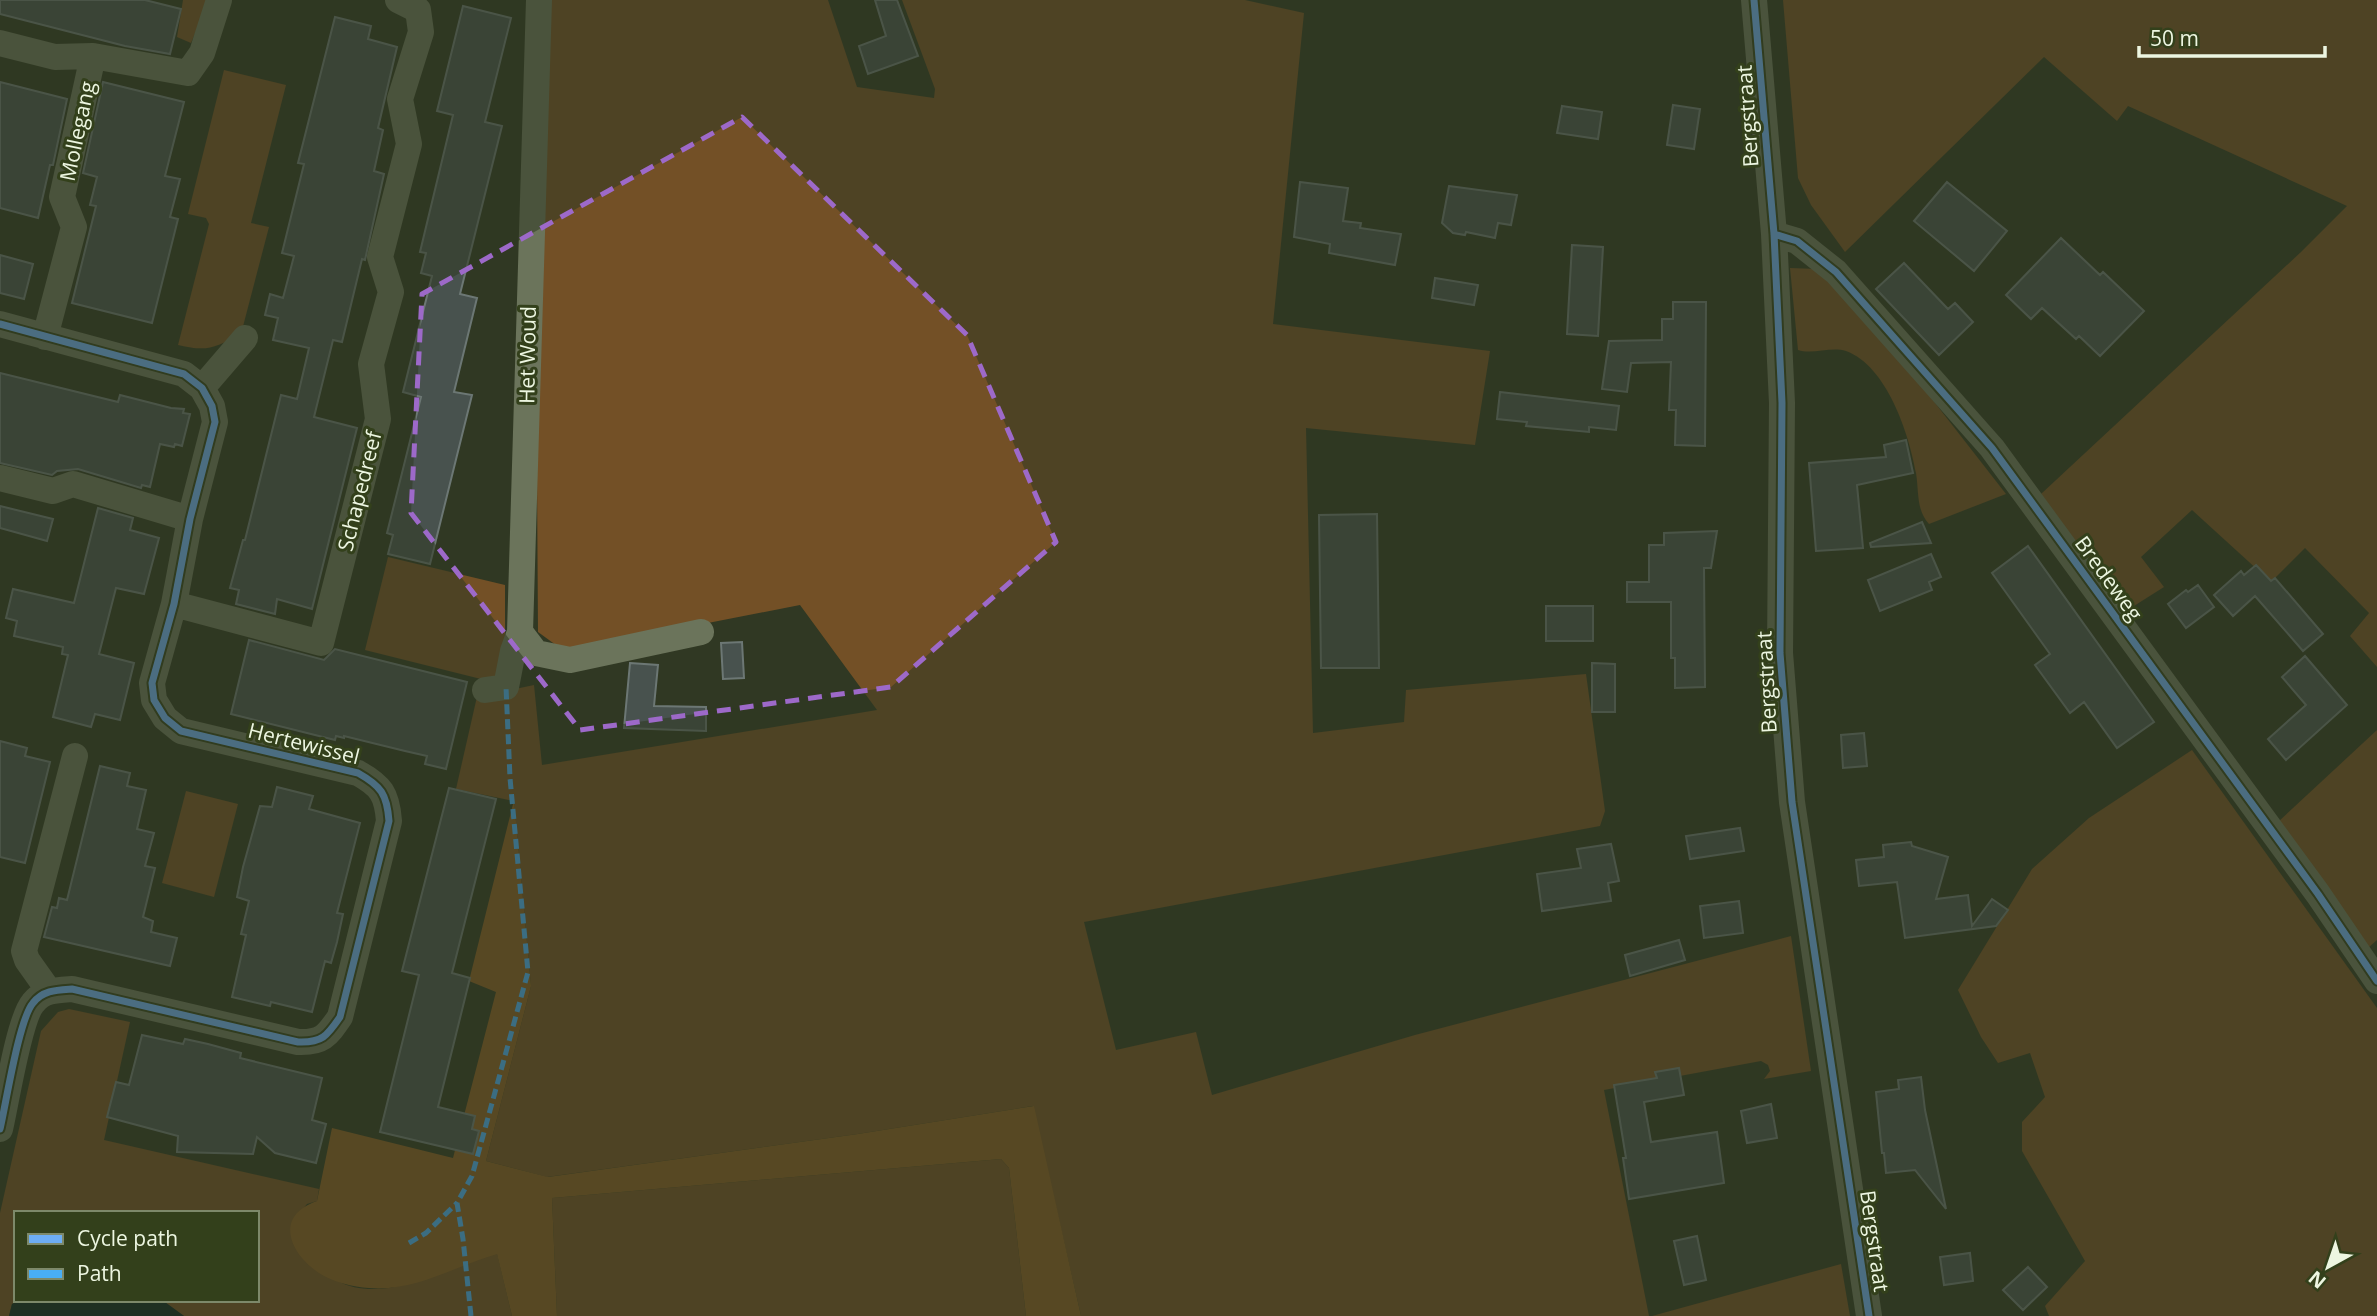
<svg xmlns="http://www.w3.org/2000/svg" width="2377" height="1316" font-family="'Open Sans',sans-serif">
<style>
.green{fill:#735026}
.forest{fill:#885c25}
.water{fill:#0d2722}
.building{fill:#48524e;stroke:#6c7774;stroke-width:2}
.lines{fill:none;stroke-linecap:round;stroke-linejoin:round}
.minor{stroke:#6b745b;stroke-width:26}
.quiet{stroke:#49aef6;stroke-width:5;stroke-dasharray:10 5;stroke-linecap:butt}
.cycleway-casing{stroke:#33401b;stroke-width:11}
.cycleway{stroke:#6dadf4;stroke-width:7}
.marked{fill:none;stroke:#9d69c9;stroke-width:5;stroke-dasharray:14 9;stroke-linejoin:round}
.labels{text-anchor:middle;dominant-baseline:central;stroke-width:6;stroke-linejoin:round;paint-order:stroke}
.street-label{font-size:21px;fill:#edf6e1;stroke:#33401b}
</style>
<rect width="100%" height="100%" fill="#303823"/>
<path class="green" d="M183,0H209L191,43L177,37Z
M546,0H828L857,87L934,98L935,89L902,0H1245L1304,13L1273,324L1490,351L1475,445L1306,428L1313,733L1404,722L1406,690L1586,674L1605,811L1600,826L1084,922L1116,1050L1196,1032L1212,1095L1415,1035L1791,936L1811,1071L1764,1079L1770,1071L1768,1065L1761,1061L1604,1090L1649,1316H1081L1033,1106L858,1134L547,1177L486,1161L531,986L514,801L456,789L481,679L365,650L388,557L505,585V691L534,685L542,765L877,710L800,605L570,650L560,648L538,632L537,475Z
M1783,0H2377V667L2350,636L2369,613L2305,548L2271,582L2192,510L2141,557L2164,587L2126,611L2041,494L2301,252L2347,206L2128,106L2117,121L2044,57L1845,252L1811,205L1798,178Z
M224,70L286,85L251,223L269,227L241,334C214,348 208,352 178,345L209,224L206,218L188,214Z
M1790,268L1817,269L1921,385L2006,494L1929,524C1916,510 1919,491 1916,473C1909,434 1887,366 1846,351C1831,346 1813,355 1798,350Z
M2377,730V940L2368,948L2278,822Z
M2192,750L2377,1008V1316H2049L2045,1306L2085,1261L2022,1151V1122L2045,1097L2030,1053L1998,1063L1981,1037L1958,990L2032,869L2089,818Z
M186,791L238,804L214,897L162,883Z
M69,1009L130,1022L104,1140L319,1189L317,1201L307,1204L292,1222C301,1234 327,1275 338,1281C383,1306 454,1266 497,1253L512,1316H184L162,1300H257V1213H16V1300H21L12,1304L9,1316H0V1213L41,1031L58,1012Z
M1001,1159L1009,1168L1026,1316H557L552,1198Z
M1841,1264L1850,1316H1652Z"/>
<path class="forest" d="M514,800L531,986L486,1161L548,1177L858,1134L1034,1106L1081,1316H1026L1009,1168L1001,1159L552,1198L557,1316H512L497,1254C454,1266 416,1292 369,1288C353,1287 333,1282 319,1273C289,1253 274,1216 317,1201L332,1128L453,1158L496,992L469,981Z"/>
<path class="water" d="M21,1300H162L184,1316H9L12,1304Z"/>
<path class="building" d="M0,0H145L181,9L170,54L125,46L0,14Z
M875,0H897L918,56L868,74L859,46L886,36Z
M463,6L511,18L485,122L502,126L460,294L477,298L454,392L472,395L430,564L388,554L393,535L387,533L421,397L403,392L432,276L421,273L426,253L420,252L453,115L437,111Z
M335,17L371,26L368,39L397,47L378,128L383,130L374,171L384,174L365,260L362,259L342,342L333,340L314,417L357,428L312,609L277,599L275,614L236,604L239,590L230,588L243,540H245L281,395L297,399L309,348L273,340L278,318L265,315L270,294L283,298L294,256L282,253L304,164L298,163Z
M0,82L67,99L53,165H50L38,218L0,208Z
M103,82L184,102L165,176L180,179L170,217L178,219L152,323L72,303L96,206L90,205L97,177L83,173Z
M1673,105L1700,109L1694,149L1667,145Z
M1562,106L1602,112L1598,139L1557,133Z
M1300,182L1348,188L1343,221L1361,223L1360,228L1401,234L1395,265L1329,253L1330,244L1294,237Z
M1947,182L2007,231L1974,271L1914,221Z
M1449,186L1517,195L1511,225L1498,223L1495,238L1466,232L1465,235L1453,233L1442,223Z
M2061,238L2100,275L2103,272L2144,311L2100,356L2079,336L2076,339L2042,308L2031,319L2006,295Z
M1572,245L1603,247L1598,336L1567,334Z
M0,255L33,264L24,299L0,293Z
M1904,263L1948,309L1955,303L1973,322L1939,355L1876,289Z
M1435,278L1478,285L1474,305L1432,298Z
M1673,302H1706L1705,446L1675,445L1676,410H1669L1671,362L1631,363L1627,392L1602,389L1609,341L1662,340V319H1673Z
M0,373L118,402L120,395L171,408L184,409L183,413L190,414L182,446L175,444L174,447L160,444L150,487L142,485L141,488L78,469L57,471L52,475L0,463Z
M1500,392L1619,406L1616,430L1589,427V432L1526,426L1527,422L1497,419Z
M1906,440L1913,473L1857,485L1863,548L1816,551L1809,463L1886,457L1884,445Z
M0,506L53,519L47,541L0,528Z
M98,508L133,518L130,530L159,538L144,594L116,588L99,654L134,663L120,720L95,714L91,727L53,717L68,655L62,654L63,647L14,636L17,621L6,618L13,589L74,603Z
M1377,514L1379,668H1321L1319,515Z
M1922,522L1931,543L1871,547L1870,543Z
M1717,531L1711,568H1704L1705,687L1675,688V658H1671V602H1627V582H1649V545H1664V533Z
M2028,546L2154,722L2117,748L2084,702L2070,713L2035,665L2050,654L1992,573Z
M1931,554L1941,577L1929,582L1932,590L1880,611L1868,580Z
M2256,565L2271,581L2275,578L2323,634L2303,651L2255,596L2233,616L2214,595L2241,571L2244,575Z
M2198,585L2214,607L2186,628L2168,604L2186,590L2188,592Z
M1546,606H1593V641H1546Z
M249,640L324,660L335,649L467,682L446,769L425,764L427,756L405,751L344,736V738L336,736L335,740L231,714Z
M742,642L744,678L723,679L721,643Z
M2305,656L2347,705L2286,760L2268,739L2306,705L2282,677Z
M630,663L658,665L654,706L706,707V731L624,728Z
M1592,663L1615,664V712H1592Z
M1864,733L1867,766L1843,768L1841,735Z
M0,741L27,748L25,756L50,762L25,863L0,857Z
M100,766L130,773L127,786L146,790L137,829L154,833L145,866L155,868L143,917L153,921L151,932L177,938L170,966L44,937L52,907L57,908L59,898L67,900Z
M277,787L313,796L309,809L360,823L337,913L343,914L337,942L331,963L325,961L312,1012L271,1002L270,1006L232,997L246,935L241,934L249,901L237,897L243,867L260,806L272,807Z
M449,788L496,799L452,973L470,978L438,1107L475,1116L472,1129L479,1131L473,1154L380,1132L419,975L402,971Z
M1740,828L1744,851L1690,859L1686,836Z
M1911,842L1912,846L1948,857L1936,899L1968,895L1972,926L1992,899L2008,910L1996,926L1905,938L1897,882L1859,886L1856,860L1884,857L1883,845Z
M1611,844L1619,881L1608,883L1611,901L1542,911L1537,874L1581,868L1577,849Z
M1739,901L1743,933L1704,938L1700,906Z
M1679,940L1685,960L1630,976L1625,955Z
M142,1035L183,1044L185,1039L208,1044L241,1053L240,1058L322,1078L312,1120L326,1124L316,1163L275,1153L257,1137L253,1154L177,1152L178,1136L107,1117L116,1082L129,1085Z
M1679,1068L1684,1095L1644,1102L1651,1142L1717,1132L1724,1183L1629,1199L1623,1158H1626L1614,1085L1657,1078L1655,1072Z
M1921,1077L1925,1110L1946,1209L1915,1170L1886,1173L1884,1153H1882L1876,1092L1899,1089L1898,1080Z
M1771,1104L1777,1138L1747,1143L1741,1111Z
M1697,1236L1706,1280L1684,1285L1674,1241Z
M1970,1253L1973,1281L1944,1285L1940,1257Z
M2028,1267L2047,1287L2023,1310L2003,1290Z"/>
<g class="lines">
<path class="minor" d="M1754,0L1774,234L1782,403L1780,653L1792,802L1869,1316
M0,43L55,57L93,56L188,73L202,53L219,0
M1774,234L1797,241L1836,272L1992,448L2318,894L2377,981
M0,324L184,374L202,388L212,406L215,422L190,519L174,604L152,683L154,700L165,718L181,731L358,773C381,786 387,794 389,821L340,1017C327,1036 322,1043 298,1042L72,989C57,990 43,990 33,1003C19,1019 6,1104 0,1129
M45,337L74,227L62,197L93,56
M202,388L245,338
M0,478L53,491L73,484L190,519
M174,604L321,643L378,419L371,364L391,292L380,257L409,144L400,99L421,32L418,10L398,0
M520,632L536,653L570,660L701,632
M485,690L506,687L513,651L520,632L539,0
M49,991L27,960L24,951L75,756"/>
<path class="quiet" d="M409,1243L426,1233L457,1203
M471,1316L463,1239L457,1203L472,1176L528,972L510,778L506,687"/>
<defs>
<path id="cycleway" d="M1754,0L1774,234L1782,403L1780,653L1792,802L1869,1316
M1774,234L1797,241L1836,272L1992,448L2318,894L2377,981
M0,324L184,374L202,388L212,406L215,422L190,519L174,604L152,683L154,700L165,718L181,731L358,773C381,786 387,794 389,821L340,1017C327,1036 322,1043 298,1042L72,989C57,990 43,990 33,1003C19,1019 6,1104 0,1129"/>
</defs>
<use href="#cycleway" class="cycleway-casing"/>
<use href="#cycleway" class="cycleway"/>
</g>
<path d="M0 0H2377V1316H0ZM742,117L967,335L1056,542L891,687L580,730L411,513L422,294Z" fill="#303823" fill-opacity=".55" fill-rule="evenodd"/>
<path class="marked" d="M742,117L967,335L1056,542L891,687L580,730L411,513L422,294Z"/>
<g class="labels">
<g class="street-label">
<text transform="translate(1747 116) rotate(-94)">Bergstraat</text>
<text transform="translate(77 131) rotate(-78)">Mollegang</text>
<text transform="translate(527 355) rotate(-89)">Het Woud</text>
<text transform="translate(359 491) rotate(-76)">Schapedreef</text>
<text transform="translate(2109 578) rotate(54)">Bredeweg</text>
<text transform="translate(1766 682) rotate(-93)">Bergstraat</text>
<text transform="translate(304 743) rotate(14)">Hertewissel</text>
<text transform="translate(1875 1241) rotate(82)">Bergstraat</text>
</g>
</g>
<rect x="14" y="1211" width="245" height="91" fill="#33401b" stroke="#7d896a" stroke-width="2"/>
<rect x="28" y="1234" width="35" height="10" fill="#6dadf4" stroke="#7d896a" stroke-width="2"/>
<text x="77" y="1246" font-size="21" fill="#edf6e1">Cycle path</text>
<rect x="28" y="1269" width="35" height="10" fill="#49aef6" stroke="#7d896a" stroke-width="2"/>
<text x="77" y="1281" font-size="21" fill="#edf6e1">Path</text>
<g transform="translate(2328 1267) rotate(220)" stroke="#33401b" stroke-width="5" paint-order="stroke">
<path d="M0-5L12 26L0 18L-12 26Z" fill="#edf6e1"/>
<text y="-10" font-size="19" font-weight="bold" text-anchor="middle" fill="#edf6e1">N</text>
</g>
<path d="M2139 46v10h186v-10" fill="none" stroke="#edf6e1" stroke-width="3.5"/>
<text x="2150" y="46" font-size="21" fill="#edf6e1" stroke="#33401b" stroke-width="5" paint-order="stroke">50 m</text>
</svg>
